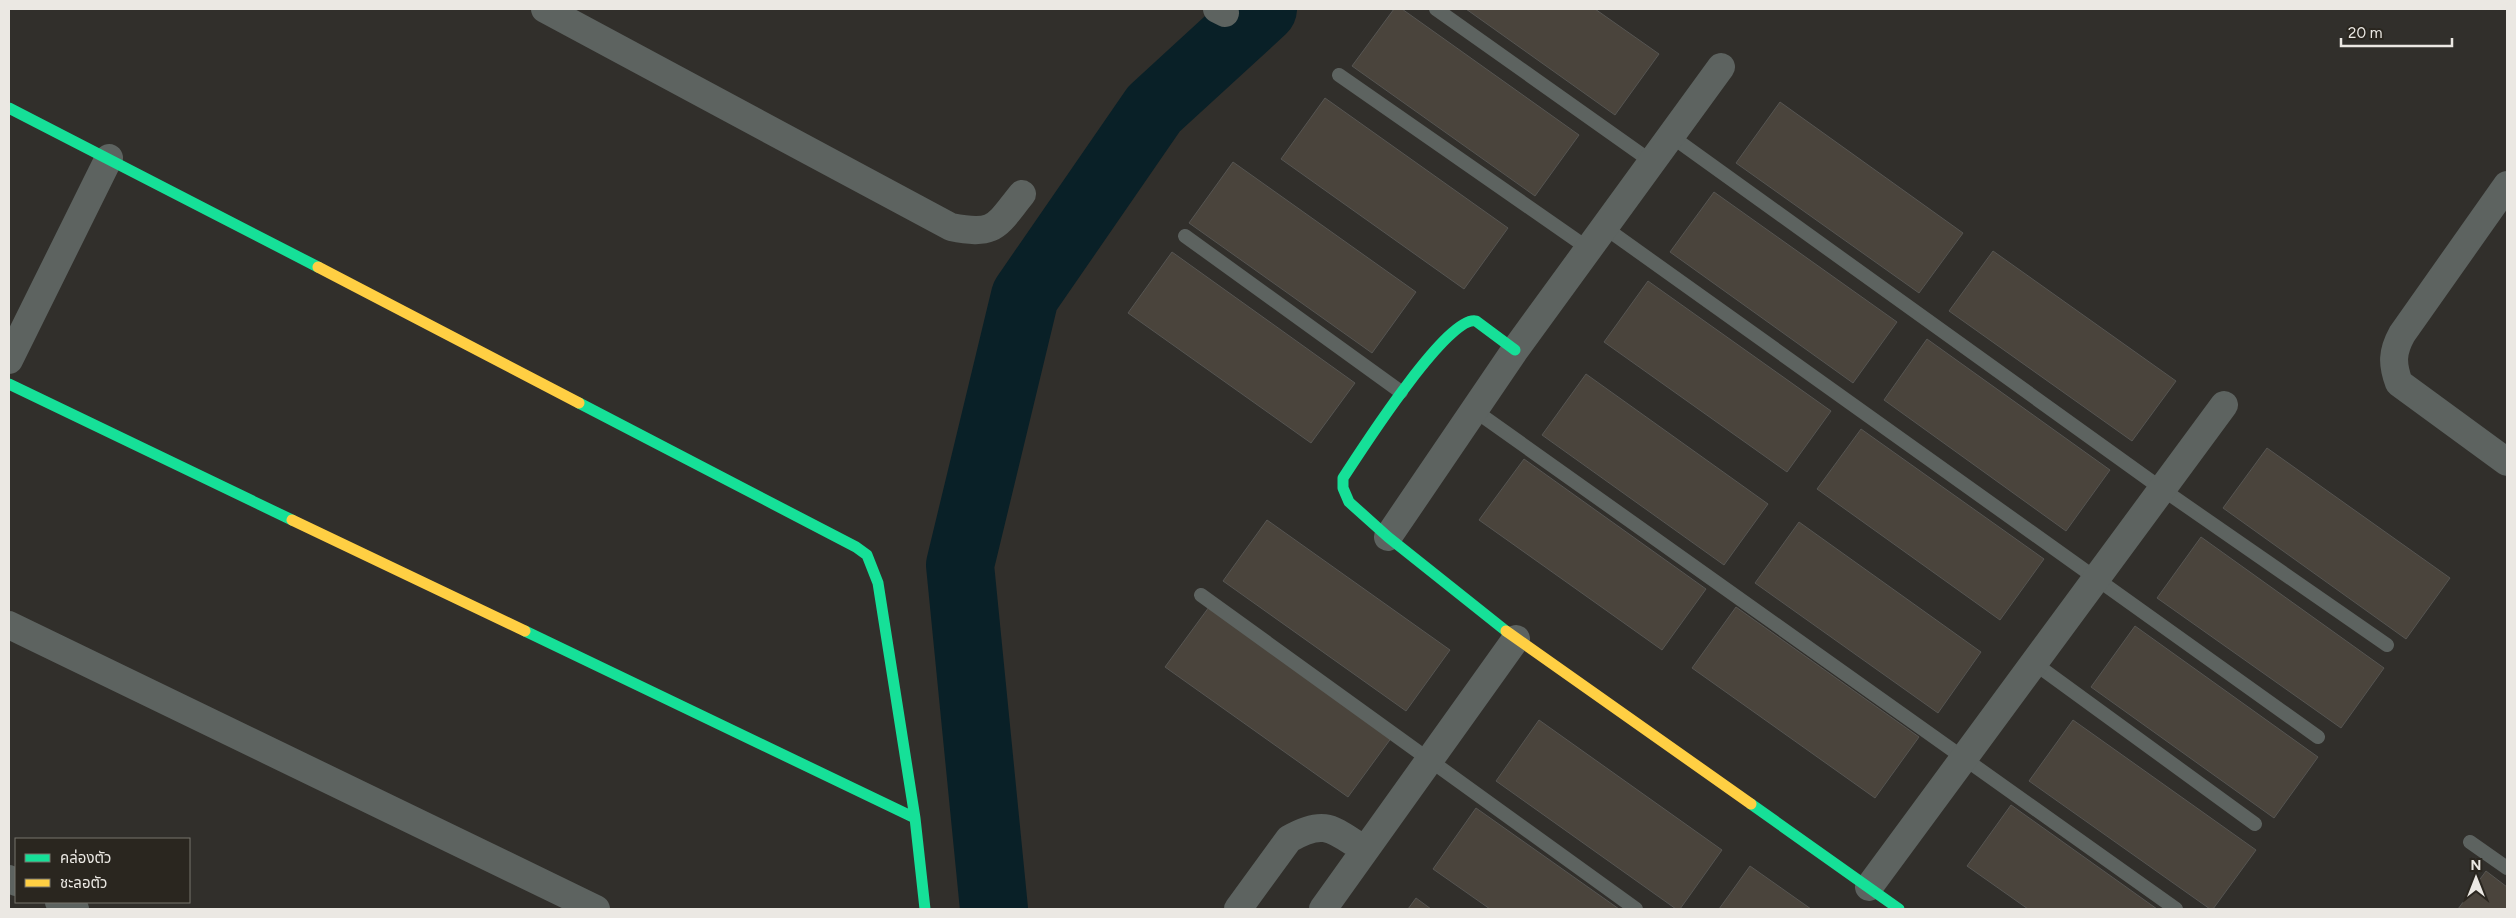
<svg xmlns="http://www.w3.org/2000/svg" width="2516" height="918" font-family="Figtree,'Noto Sans Thai',sans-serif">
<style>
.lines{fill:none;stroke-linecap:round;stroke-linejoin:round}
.river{stroke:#092027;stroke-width:68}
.building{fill:#4a443c;stroke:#565552}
.lane{stroke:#5d6360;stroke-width:14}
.street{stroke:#5d6360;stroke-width:28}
.fast{stroke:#16e098;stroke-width:11}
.slow{stroke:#ffcf43;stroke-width:11}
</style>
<rect width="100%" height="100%" fill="#312f2b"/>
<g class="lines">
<path class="river" d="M994,909L960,565L1025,296L1154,109L1263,9"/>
</g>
<path class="building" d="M1394,9H1402L1579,135L1535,196L1352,66Z
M1466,9H1595L1659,54L1615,115Z
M1325,98L1508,228L1464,289L1281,159Z
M1780,102L1963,233L1919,293L1736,163Z
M1233,162L1416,292L1372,353L1189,223Z
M1714,192L1897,322L1853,383L1670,252Z
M1993,251L2176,381L2132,441L1949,311Z
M1172,252L1355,383L1311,443L1128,313Z
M1648,281L1831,411L1787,472L1604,342Z
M1927,339L2110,470L2066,531L1884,400Z
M1586,374L1768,504L1724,565L1542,435Z
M1861,429L2044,559L2000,620L1817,489Z
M2267,448L2450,578L2406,639L2223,508Z
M1524,459L1706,589L1662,650L1479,520Z
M1267,520L1450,650L1406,711L1223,581Z
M1799,522L1981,652L1938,713L1755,583Z
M2201,537L2384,668L2341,728L2157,598Z
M1209,607L1392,737L1348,797L1165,667Z
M1736,607L1919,737L1875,798L1692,668Z
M2135,626L2318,757L2274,818L2091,687Z
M1539,720L1722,850L1680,909H1676L1496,781Z
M2073,720L2256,850L2213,909H2210L2029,781Z
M2011,805L2157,909H2028L1967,866Z
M1476,808L1619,909H1490L1433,869Z
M1750,866L1811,909H1719Z
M2486,871L2507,887V909H2458Z
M1416,898L1431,909H1408Z"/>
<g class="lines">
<path class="lane" d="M1436,9L1652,162
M1339,75L1589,249
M1671,136L2162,489L2387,645
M1604,227L2318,737
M1185,236L1401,392
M1474,410L2176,909
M1201,595L1636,909
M2034,663L2255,824
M2470,842L2507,868"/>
<path class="street" d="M545,9L951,227C996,236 996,226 1022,194
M1217,9L1225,13
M2507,185L2402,334C2392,352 2392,364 2399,383L2507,462
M9,360L109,158
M1388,537L1515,350L1721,67
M9,625L596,909
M9,879L16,882
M1869,887L2224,405
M59,902L75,909
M1238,909L1289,839C1326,818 1333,830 1365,850
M1323,909L1516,639"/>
<path class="fast" d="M9,108L318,267
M9,384L292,520
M579,403L856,547L867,555L878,583L915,818L925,909
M525,631L915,818
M1506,631L1388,537L1349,502L1343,488V478C1360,452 1448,314 1476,321L1515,350
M1751,804L1899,909"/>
<path class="slow" d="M318,267L579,403
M292,520L525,631
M1506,631L1751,804"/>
</g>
<rect width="2516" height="918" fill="none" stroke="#ebe8e3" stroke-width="20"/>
<rect x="15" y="838" width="175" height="65" fill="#2a261f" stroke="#77746d"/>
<rect x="25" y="854" width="25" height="8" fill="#16e098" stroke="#77746d"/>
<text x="60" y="863" font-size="15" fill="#ebe8e3">คล่องตัว</text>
<rect x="25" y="879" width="25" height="8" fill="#ffcf43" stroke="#77746d"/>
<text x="60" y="888" font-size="15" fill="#ebe8e3">ชะลอตัว</text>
<g transform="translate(2476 878)" stroke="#2a261f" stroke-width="4" paint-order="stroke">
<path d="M0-4L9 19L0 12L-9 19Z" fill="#ebe8e3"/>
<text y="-8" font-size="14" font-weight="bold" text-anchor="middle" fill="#ebe8e3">N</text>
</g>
<path d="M2341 38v8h111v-8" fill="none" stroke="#ebe8e3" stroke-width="2.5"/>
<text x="2348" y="38" font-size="15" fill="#ebe8e3" stroke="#2a261f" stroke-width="4" paint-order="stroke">20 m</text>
</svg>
